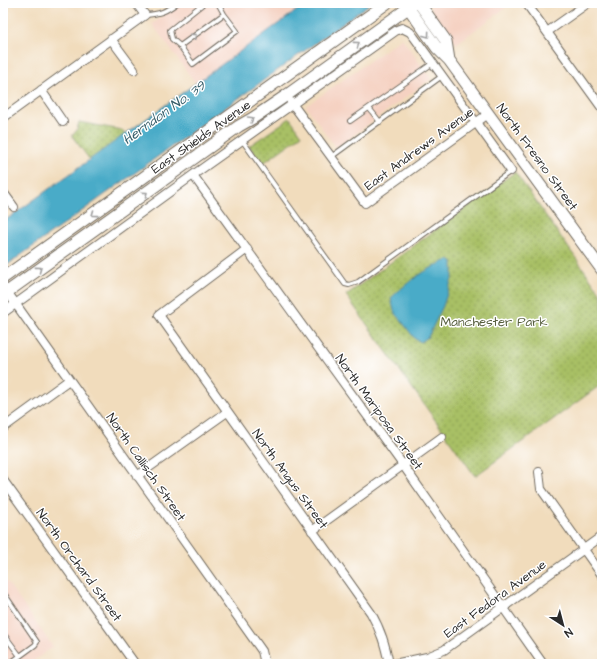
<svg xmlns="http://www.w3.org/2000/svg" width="605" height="667" font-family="'Architects Daughter',sans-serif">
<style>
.built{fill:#f5d2c2}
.grass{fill:url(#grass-dots);stroke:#6a7648}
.water{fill:#49abc8;stroke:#3a6b7a}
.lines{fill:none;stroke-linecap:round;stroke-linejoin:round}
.service-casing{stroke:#70695e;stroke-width:6}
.minor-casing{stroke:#70695e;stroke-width:10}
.secondary-casing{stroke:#70695e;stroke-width:13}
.service{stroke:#fff;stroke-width:4}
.minor{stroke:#fff;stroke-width:8}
.secondary{stroke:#fff;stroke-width:11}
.oneway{stroke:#a0a0a0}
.labels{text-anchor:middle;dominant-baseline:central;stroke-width:3;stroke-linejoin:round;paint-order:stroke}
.street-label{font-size:13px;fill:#2b2b2b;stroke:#fff}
.park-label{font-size:13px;fill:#575f3f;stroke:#fff}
.water-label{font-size:14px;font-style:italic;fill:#375e6a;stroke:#fff}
</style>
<defs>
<pattern id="grass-dots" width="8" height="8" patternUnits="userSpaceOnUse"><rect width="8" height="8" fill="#a8c065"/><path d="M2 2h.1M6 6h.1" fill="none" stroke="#899c53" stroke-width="1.8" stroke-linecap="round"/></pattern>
</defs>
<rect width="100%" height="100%" fill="#fff"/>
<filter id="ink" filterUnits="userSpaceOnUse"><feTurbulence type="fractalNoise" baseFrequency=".025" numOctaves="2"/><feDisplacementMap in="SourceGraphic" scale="8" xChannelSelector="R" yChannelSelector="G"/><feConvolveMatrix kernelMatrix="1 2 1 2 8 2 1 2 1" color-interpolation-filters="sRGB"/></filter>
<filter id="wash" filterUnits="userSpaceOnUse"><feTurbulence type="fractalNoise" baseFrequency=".012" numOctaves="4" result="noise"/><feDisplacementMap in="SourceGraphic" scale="16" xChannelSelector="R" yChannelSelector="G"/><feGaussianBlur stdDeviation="0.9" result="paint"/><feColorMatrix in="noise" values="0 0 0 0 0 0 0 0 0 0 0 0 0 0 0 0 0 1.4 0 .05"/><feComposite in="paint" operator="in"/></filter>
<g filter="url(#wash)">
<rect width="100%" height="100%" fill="#f1dcbc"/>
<path class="built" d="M181,3H307L196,84L152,24Z
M432,3H510L511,4L456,44L431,9L430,5Z
M402,38L431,79L336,148L306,106Z
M3,576L53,647L29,664H3Z"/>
<path class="grass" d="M290,118L302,135L262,164L249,146Z
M79,122L122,130L125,135L90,160L72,136L77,130Z
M515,172L602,295V384L475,476L346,295Z"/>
<path class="water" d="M307,3H371L3,268V222Z
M448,260L453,261V276L443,306L428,337L421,342L415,339L394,311L391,298C408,281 426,269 448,260Z"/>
</g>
<g filter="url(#ink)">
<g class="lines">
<defs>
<path id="service" d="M204,3L170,30L172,39L180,46L224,14L218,3
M145,15C160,14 165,12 177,3
M180,46L193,64L237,31L224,14
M369,108L380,122
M350,121L433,63
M242,140L345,284L349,285L358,282L511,171
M331,157L442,76
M3,592L37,642L35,645L20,656
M3,633L20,656L9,664"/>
<path id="minor" d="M526,3L602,108
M547,32L588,3
M111,39L134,70
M41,90L63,122
M291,102L365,203L488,114
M3,118L145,15L136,3
M193,175L403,465L543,664
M3,192L14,207
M247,249L159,315L371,613C381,631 385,644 389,664
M3,286L262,651L265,664
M3,313L193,175L397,30L402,28L410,32L414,37L511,171
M3,428L69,380
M539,472L541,489L602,575
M137,476L227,412
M3,480L135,664
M312,531L442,437
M394,664L427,657L444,650L602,536"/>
<path id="secondary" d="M405,3L437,48L449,60L602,270
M419,3L446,41L449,60
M3,278L387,3
M3,295L239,126L253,118L287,95L415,3"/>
</defs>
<use href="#service" class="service-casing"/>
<use href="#minor" class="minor-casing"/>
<use href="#secondary" class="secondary-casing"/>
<use href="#service" class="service"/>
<use href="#minor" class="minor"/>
<use href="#secondary" class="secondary"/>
</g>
<defs><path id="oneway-chevron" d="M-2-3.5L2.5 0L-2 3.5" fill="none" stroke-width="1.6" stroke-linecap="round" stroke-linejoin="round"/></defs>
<g class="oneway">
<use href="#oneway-chevron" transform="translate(427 35) rotate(54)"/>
<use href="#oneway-chevron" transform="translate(194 36) rotate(-36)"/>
<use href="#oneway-chevron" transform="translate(357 44) rotate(-36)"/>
<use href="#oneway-chevron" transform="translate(251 119) rotate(-31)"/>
<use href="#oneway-chevron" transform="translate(145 194) rotate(-36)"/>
<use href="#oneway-chevron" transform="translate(94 214) rotate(144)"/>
<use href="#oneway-chevron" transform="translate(39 269) rotate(-36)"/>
</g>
</g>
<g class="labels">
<g class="street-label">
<text transform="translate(201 137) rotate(-35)">East Shields Avenue</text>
<text transform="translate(419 149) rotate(-36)">East Andrews Avenue</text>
<text transform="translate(537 157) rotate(54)">North Fresno Street</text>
<text transform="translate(379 412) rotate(54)">North Mariposa Street</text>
<text transform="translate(146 467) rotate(55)">North Callisch Street</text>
<text transform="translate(290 479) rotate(54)">North Angus Street</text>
<text transform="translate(79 565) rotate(54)">North Orchard Street</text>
<text transform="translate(495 599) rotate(-36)">East Fedora Avenue</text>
</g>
<g class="park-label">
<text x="494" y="322">Manchester Park</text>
</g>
<g class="water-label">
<text transform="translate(164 113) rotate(-36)">Herndon No. 39</text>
</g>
</g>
<rect width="605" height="667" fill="none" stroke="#fff" stroke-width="16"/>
<g transform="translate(563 625) rotate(144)" stroke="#ffffff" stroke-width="3" paint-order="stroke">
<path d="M0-3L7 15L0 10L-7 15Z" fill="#2b2b2b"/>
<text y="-6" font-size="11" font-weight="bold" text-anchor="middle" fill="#2b2b2b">N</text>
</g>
</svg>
